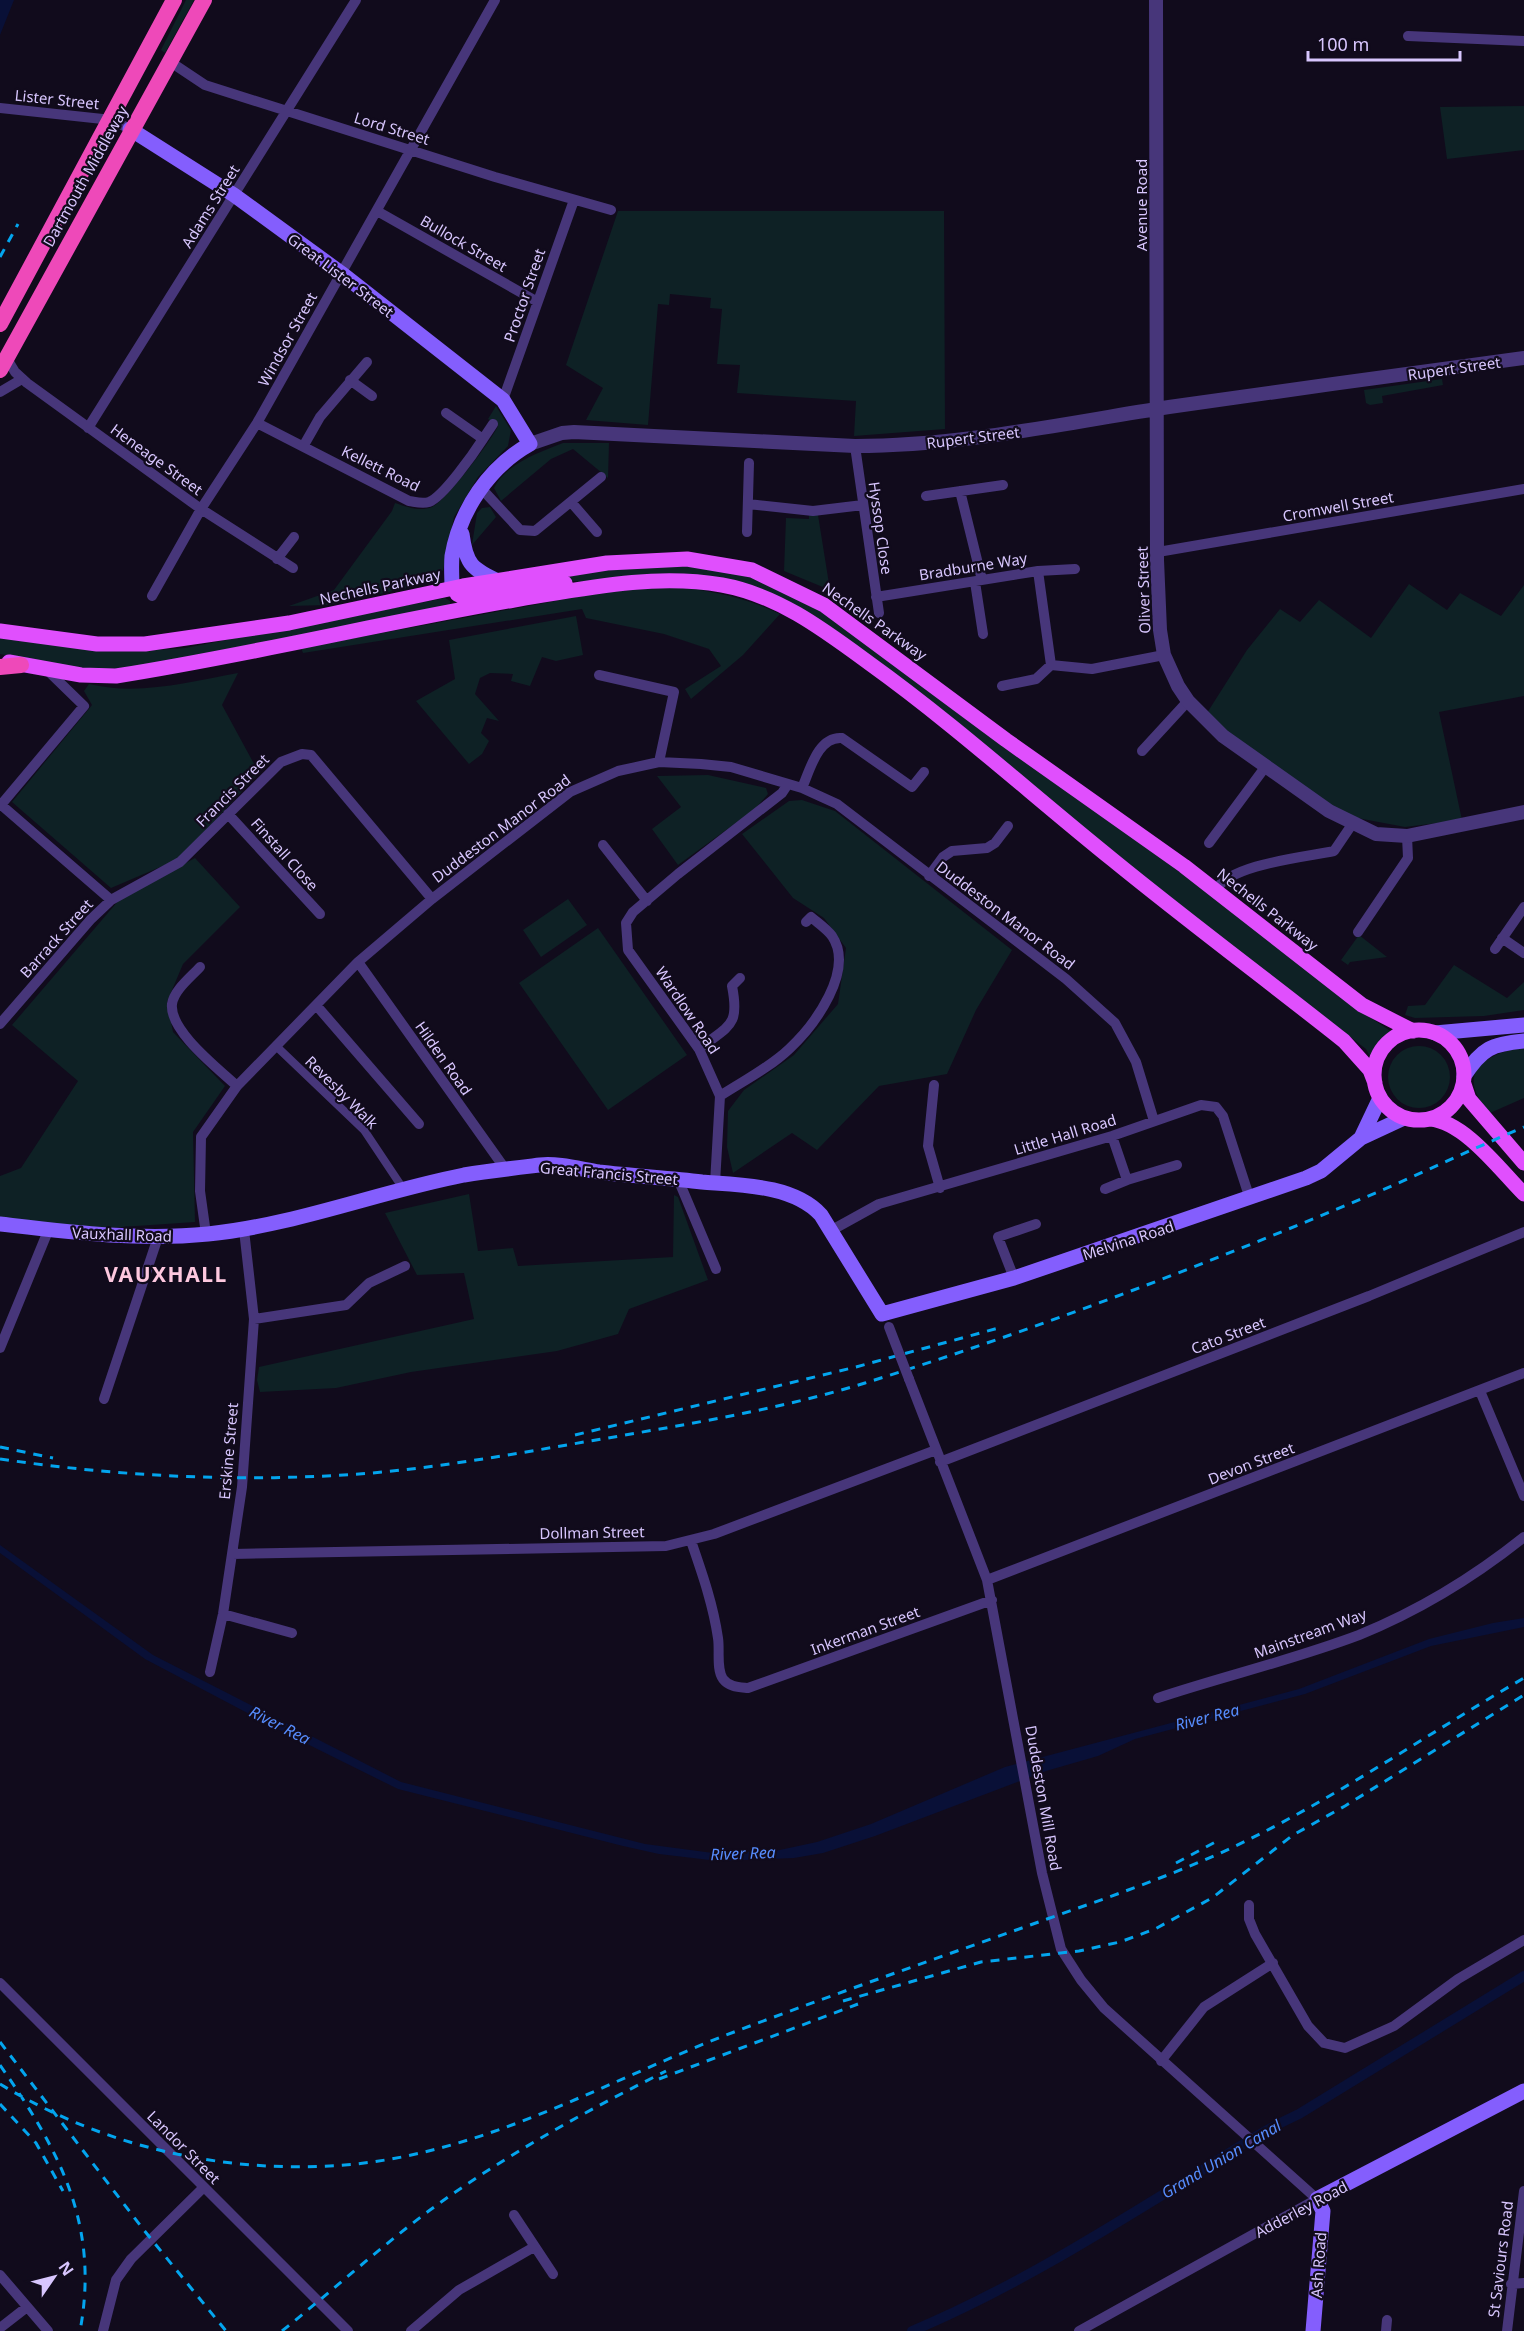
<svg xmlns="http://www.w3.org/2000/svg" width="1524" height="2331" font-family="'Noto Sans',sans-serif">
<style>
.green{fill:#0e2125}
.water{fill:#091037}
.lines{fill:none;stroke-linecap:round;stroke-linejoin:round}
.canal{stroke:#091037;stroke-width:10}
.pedestrian{stroke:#47367a;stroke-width:8}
.minor{stroke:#47367a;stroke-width:10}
.tertiary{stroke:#47367a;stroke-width:14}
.secondary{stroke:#845efd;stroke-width:15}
.primary{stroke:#e04ffd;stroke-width:15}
.trunk{stroke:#ee49b9;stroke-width:16}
.rail{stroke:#03a5ee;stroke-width:3;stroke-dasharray:9 8;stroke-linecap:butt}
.minor-bridge{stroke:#47367a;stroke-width:10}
.labels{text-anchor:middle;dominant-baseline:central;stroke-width:4.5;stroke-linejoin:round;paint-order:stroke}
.street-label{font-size:15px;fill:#d8c6fe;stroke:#110b1c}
.water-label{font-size:16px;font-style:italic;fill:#568cfd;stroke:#110b1c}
.district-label{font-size:21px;font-weight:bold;letter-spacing:1.5px;fill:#fec8df;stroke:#110b1c}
</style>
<rect width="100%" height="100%" fill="#110b1c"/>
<path class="green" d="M186,0H194L165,53L161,50Z
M1524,106V150L1447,159L1440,107Z
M618,211H944L945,429L854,436L856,401L737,393L740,365L717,364L722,309L710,308L711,298L670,294L669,305L658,304L648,425L586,420L603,388L566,365Z
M1442,379L1443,385L1382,396L1383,403L1370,405L1366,403L1364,390Z
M496,406L511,430L508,446L478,477L454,517L443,570L435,582L328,605L289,606L334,590L392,511L395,503C408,507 419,512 432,507C446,501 491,441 498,426L488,419Z
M563,443H609L608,478L573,449L551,459L501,501L494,488C505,464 540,452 563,443Z
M490,507L496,517L472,545L477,513L482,508Z
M809,514L818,515L830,590L784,571L786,518L809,519Z
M634,566C674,566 724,564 762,580C791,592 817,609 843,625L1200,887L1365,1014L1392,1032L1376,1045L1370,1057L1366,1049L772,595L557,580L555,577Z
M1409,584L1447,610L1460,593L1501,616L1524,585V696L1439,712L1462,820L1405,827L1352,817L1330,806L1227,731L1207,713L1247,650L1280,609L1300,622L1319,600L1371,638Z
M671,587C709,590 745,597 780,614L743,655L691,699L685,689L721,666L709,649L664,634L586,618L582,609L303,653L301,648L604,592Z
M445,598L450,601L451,607L158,665L102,669L70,667L0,654V636L143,651L185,648Z
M576,616L583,655L556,661L542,657L530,686L511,681L513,674L490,673L480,678L475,694L499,721L487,718L481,733L489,741L482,754L469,764L416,701L455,679L449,640Z
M238,673L222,705L259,773L179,859L111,888L12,802L92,705L84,691L89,684C138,696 189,682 238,673Z
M708,775L766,788L768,794L755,809L678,865L652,829L681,807L657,776Z
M802,800L835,811L1012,950L976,1010L947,1074L879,1086L817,1150L792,1133L733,1173L727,1147L728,1111L744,1090L794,1055L838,1004L846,948L824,918L793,898L742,834L789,801Z
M195,858L240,907L183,964L167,1002L173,1032L225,1086L193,1132L195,1222L107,1228L0,1220V1176L21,1168L78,1081L12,1025L119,900Z
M568,899L587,925L541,957L523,930Z
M598,928L687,1055L608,1110L519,983Z
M1359,935L1387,957L1350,962L1348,965L1341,960Z
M1454,965L1507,998L1524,982V1010L1484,1016L1415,1018L1405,1015L1408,1006L1425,1005Z
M1388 1077a31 31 0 1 1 62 0a31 31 0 1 1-62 0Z
M1524,1047V1098L1490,1113C1454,1074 1483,1054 1524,1047Z
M469,1194L478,1251L513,1248L518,1266L673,1257L674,1195L678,1197L708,1280L629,1309L618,1334L557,1351L411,1372L336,1388L260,1392L257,1380L259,1367L474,1319L464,1273L417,1275L385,1213Z"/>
<path class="water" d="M0,0H14L0,35Z
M0,1545L153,1655L401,1782L645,1844L713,1853L775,1851L817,1842L871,1824L1005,1767L1299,1689L1429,1639L1493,1623L1524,1618V1627L1431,1646L1305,1694L1135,1739L1098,1756L1046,1771L875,1836L823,1853L794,1858L718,1861L659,1854L623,1846L398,1789L291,1736L145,1659L0,1553Z"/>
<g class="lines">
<path class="canal" d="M912,2331C1005,2292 1091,2239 1177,2186C1218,2161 1255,2134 1299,2114L1524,1976"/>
<path class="pedestrian" d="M276,1046L364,1130L404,1190"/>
<path class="minor" d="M1408,36L1524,41
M169,61L205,85L495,177L611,210
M0,108L112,120L130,129
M377,211L536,301
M6,357L15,372L27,383L201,509L293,568
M350,380L372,396
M0,392L22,379
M503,400L574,200
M257,423L409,501C416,502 422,504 429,502C443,497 474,453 483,439L446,413
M88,428L356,0
M483,439L493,424
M304,445L320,417L367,362
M855,446L879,613
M480,487L520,530L535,531L601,477
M960,491L982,580
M926,496L1003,485
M571,502L597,532
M748,504L813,511L863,505
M747,532L749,463
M1158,552L1524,489
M277,559L294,537
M1038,571L1075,569
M975,582L983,634
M152,596L201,509L257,423L495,0
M876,597L1038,571L1051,665
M1051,665L1092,669L1164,655
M599,675L674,692L659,762
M1002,686L1036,679L1051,665
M1142,751L1188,701
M802,788C810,770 818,736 842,738L912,787L924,772
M0,804L111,900
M0,806L84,706L47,670
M228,814L320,914
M1209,843L1266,766
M603,845L647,901
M929,876L943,857L952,851L987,848L995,843L1008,826
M1216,890C1230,864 1306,857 1334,851L1353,823
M1358,932L1408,858L1407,836
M1502,938L1524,953
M1495,949L1524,907
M358,962L506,1170
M200,967C191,977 174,990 172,1004C169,1031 219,1069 237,1086
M316,1005L419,1124
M0,1024L91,919L111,900L180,862L281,762L302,754L311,755L432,899
M699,1049C729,1025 740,1027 732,986L740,978
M934,1085L928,1146L940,1188
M720,1096C743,1081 769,1068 789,1049C815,1025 855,970 832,936C827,929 818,923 811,917L806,922
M1112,1136L1127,1180L1177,1165
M678,1179L716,1269
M715,1183L720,1096L699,1049L628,950L626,923L633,912L678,874L782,793L788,784
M1105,1189L1127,1180
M832,1230L879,1204L1112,1136L1201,1105L1216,1107L1223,1116L1250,1199
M206,1234L200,1191L201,1137L237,1086L358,962L432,899L570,792L618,771L659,762L701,764L731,767L802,788L837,804L1066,979L1115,1023L1136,1062L1154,1121
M1014,1278L998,1237L1036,1224
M254,1319L346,1305L369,1283L405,1266
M0,1348L48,1231
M909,1379L987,1580L1042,1873L1061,1949L1081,1980L1104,2008L1317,2199L1079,2331
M1480,1391L1524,1496
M104,1399L158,1237
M940,1462L1369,1296L1524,1232
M691,1541C702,1573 713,1604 718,1638C720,1651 716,1669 723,1679C729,1687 739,1687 748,1688L992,1600
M232,1554L666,1546L714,1534L936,1450
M987,1580L1524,1373
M223,1614L292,1633
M210,1672L223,1614L242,1487L254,1319L244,1230
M1158,1698C1224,1676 1293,1660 1359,1635C1418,1611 1474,1577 1524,1537
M1249,1905V1919L1255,1934L1308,2026L1324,2043L1345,2048L1394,2026L1458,1979L1524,1940
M0,1983L348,2331
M1161,2061L1204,2007L1273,1963
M514,2215L553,2274
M0,2275L48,2331
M1511,2284L1524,2283
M0,2328L27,2307
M103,2331L116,2280L131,2259L203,2188
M411,2331L459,2290L534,2247
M1386,2331L1387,2320
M1507,2331L1524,2191"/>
<path class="tertiary" d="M1156,0L1157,560L1160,630L1164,655L1178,686L1188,701L1223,736L1329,811L1376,834L1407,836L1524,812
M530,444L562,433L574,432L855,446C961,446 1065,423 1169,407C1287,390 1406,374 1524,358"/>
<path class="secondary" d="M130,129L234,195L341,273L503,400L530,444C489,467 460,510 452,556C451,566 452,579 452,589
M462,534C466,565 472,569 500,582
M1435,1033L1524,1025
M1464,1076C1482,1048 1492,1044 1524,1041
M1361,1138L1380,1098
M0,1224C69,1232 138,1241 208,1234C295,1225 378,1192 464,1175C489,1171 515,1168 540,1165C558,1163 580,1169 599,1172C633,1176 668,1178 702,1182C741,1185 794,1185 821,1215L882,1314L1014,1278L1306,1178L1321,1171L1361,1138L1404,1118
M1313,2331L1323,2211L1317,2199L1524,2091"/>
<path class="primary" d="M457,594L465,598L533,585L565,583
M0,631L97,644H145L289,623L463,586L607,563L687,559L752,570L824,605L1006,740L1184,866L1362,1005L1413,1031
M9,662L81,675L116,676C250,655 381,623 514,600C582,589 653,573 722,585C778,595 824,630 869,663C954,724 1031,794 1113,860C1189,922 1267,980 1344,1041L1370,1070L1375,1083
M1374 1075a45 45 0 1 1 90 0a45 45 0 1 1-90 0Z
M1464,1084L1469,1099L1524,1163
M1430,1119C1465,1122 1500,1170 1524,1194"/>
<path class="trunk" d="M0,324L174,0
M0,370L204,0
M0,667L21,665"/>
<path class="rail" d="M0,257L18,224
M575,1435L856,1367L1002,1327
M0,1447L53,1458
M0,1459C123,1477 248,1483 372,1473C452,1466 530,1451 608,1438C694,1423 781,1409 865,1383C1029,1332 1191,1270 1349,1204C1408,1180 1465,1152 1524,1127
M1176,1863L1221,1839
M843,2001L981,1962L1079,1951L1120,1942L1155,1929L1212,1898L1293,1835L1345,1806L1524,1695
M0,2042L143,2229L226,2331
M0,2065C59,2150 100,2224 80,2331
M659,2079L858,2004
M0,2084C107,2149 231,2176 356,2164C487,2150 600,2085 721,2037C828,1996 938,1958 1047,1919C1104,1899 1161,1879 1216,1855C1325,1806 1422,1737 1524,1678
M0,2104L36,2143L63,2191
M282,2331C332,2291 379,2248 430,2210C504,2156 584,2112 666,2071"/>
<path class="minor-bridge" d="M889,1327L909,1379"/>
</g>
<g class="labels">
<g class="street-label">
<text transform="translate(57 99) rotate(6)">Lister Street</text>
<text transform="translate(392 128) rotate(17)">Lord Street</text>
<text transform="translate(85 176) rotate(-61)">Dartmouth Middleway</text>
<text transform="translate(1141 205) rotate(-90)">Avenue Road</text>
<text transform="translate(210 206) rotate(-58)">Adams Street</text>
<text transform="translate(464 243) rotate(30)">Bullock Street</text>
<text transform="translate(341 275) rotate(37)">Great Lister Street</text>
<text transform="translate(524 295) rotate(-71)">Proctor Street</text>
<text transform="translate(287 339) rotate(-61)">Windsor Street</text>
<text transform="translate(1454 368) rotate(-8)">Rupert Street</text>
<text transform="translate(973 437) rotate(-7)">Rupert Street</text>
<text transform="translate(157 459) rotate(36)">Heneage Street</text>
<text transform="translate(381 468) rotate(26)">Kellett Road</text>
<text transform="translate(1338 506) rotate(-10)">Cromwell Street</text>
<text transform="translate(881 528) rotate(82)">Hyssop Close</text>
<text transform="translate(973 566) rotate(-9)">Bradburne Way</text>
<text transform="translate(380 586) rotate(-12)">Nechells Parkway</text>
<text transform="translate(1143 590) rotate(-92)">Oliver Street</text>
<text transform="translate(875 621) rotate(35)">Nechells Parkway</text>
<text transform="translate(232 790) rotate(-45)">Francis Street</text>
<text transform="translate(501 828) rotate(-37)">Duddeston Manor Road</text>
<text transform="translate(285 854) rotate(48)">Finstall Close</text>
<text transform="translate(1268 909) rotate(38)">Nechells Parkway</text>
<text transform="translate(1006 915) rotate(37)">Duddeston Manor Road</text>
<text transform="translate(56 938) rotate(-48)">Barrack Street</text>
<text transform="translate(688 1010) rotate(56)">Wardlow Road</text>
<text transform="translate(444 1058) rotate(55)">Hilden Road</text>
<text transform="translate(342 1092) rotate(45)">Revesby Walk</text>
<text transform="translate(1065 1134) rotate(-17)">Little Hall Road</text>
<text transform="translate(609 1173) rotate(5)">Great Francis Street</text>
<text transform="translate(122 1234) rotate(2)">Vauxhall Road</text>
<text transform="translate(1128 1240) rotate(-18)">Melvina Road</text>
<text transform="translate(1228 1335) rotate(-21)">Cato Street</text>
<text transform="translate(228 1451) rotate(-85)">Erskine Street</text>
<text transform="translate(1251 1463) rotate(-21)">Devon Street</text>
<text transform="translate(592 1532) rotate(-1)">Dollman Street</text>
<text transform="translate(865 1630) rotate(-20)">Inkerman Street</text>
<text transform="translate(1310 1633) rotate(-20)">Mainstream Way</text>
<text transform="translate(1044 1798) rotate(80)">Duddeston Mill Road</text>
<text transform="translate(184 2147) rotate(45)">Landor Street</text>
<text transform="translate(1301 2209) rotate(-28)">Adderley Road</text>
<text transform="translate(1500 2259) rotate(-83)">St Saviours Road</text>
<text transform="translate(1318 2265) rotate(-86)">Ash Road</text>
</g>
<g class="water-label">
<text transform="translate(1207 1717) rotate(-14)">River Rea</text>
<text transform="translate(280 1725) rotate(27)">River Rea</text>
<text transform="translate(743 1853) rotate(-2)">River Rea</text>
<text transform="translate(1221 2159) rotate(-31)">Grand Union Canal</text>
</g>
<g class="district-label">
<text x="166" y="1274">VAUXHALL</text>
</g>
</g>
<g transform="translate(54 2277) rotate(55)" stroke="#110b1c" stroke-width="4.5" paint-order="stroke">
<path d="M0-4.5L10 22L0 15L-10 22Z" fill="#d8c6fe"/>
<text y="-9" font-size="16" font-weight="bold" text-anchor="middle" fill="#d8c6fe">N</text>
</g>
<path d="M1308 51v9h152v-9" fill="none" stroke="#d8c6fe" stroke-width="3"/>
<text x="1317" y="51" font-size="18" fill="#d8c6fe" stroke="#110b1c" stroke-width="4.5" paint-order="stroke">100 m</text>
</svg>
